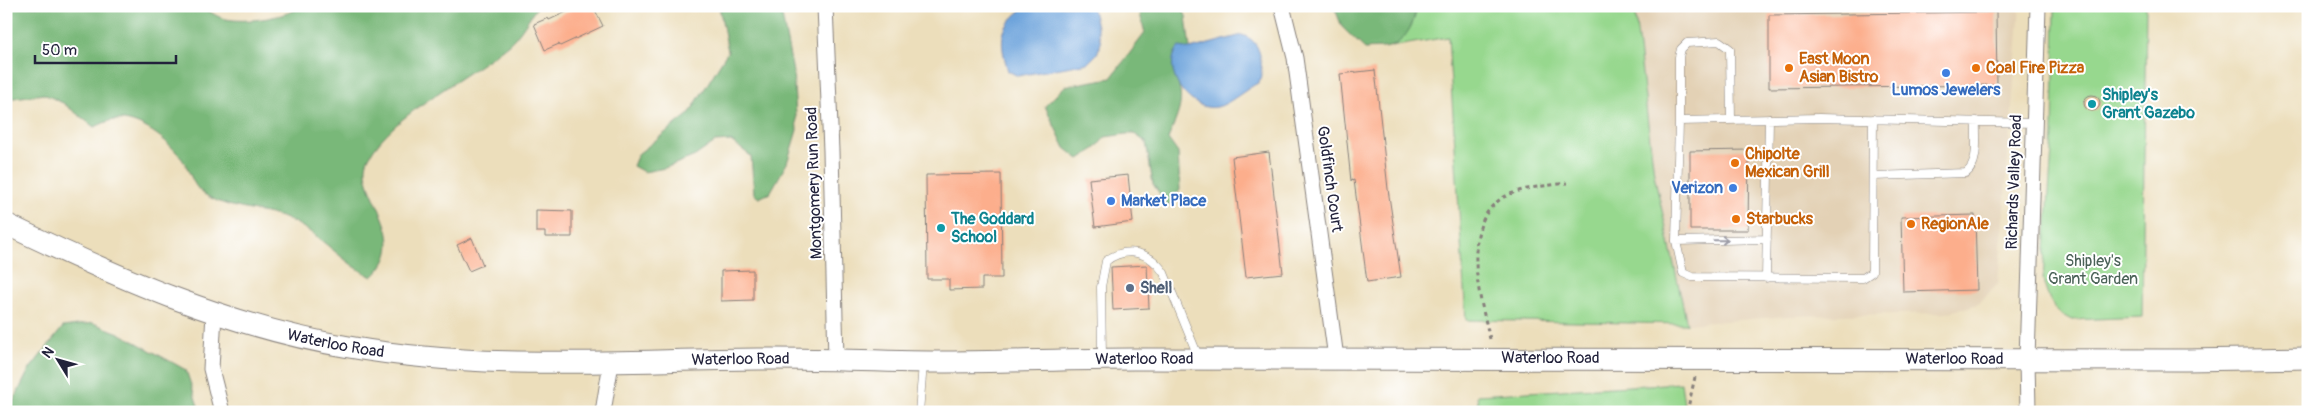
<svg xmlns="http://www.w3.org/2000/svg" width="2314" height="418" font-family="Pangolin,sans-serif">
<style>
.built{fill:#e3d1b5}
.green{fill:#97d88e;stroke:#5c7d64}
.forest{fill:#79b879;stroke:#4e6d5a}
.water{fill:#6ea4dc;stroke:#48638c}
.building{fill:#fcae8c}
.lines{fill:none;stroke-linecap:round;stroke-linejoin:round}
.lane-casing{stroke:#87807b;stroke-width:9}
.street-casing{stroke:#87807b;stroke-width:17}
.secondary-casing{stroke:#87807b;stroke-width:23}
.path{stroke:#87807b;stroke-width:3;stroke-dasharray:4 4;stroke-linecap:butt}
.lane{stroke:#fff;stroke-width:8}
.street{stroke:#fff;stroke-width:15}
.secondary{stroke:#fff;stroke-width:21}
.oneway{stroke:#9c9ca7}
.food-dot{fill:#e8710a;stroke:#fff;stroke-width:2}
.shop-dot{fill:#3f7fe0;stroke:#fff;stroke-width:2}
.culture-dot{fill:#0f9aa8;stroke:#fff;stroke-width:2}
.service-dot{fill:#5c6f8a;stroke:#fff;stroke-width:2}
.labels{text-anchor:middle;dominant-baseline:central;stroke-width:4;stroke-linejoin:round;paint-order:stroke}
.food-label{font-size:16px;font-weight:bold;fill:#c56008;stroke:#fff;text-anchor:start}
.shop-label{font-size:16px;font-weight:bold;fill:#366cbe;stroke:#fff}
.culture-label{font-size:16px;font-weight:bold;fill:#0d838f;stroke:#fff;text-anchor:start}
.street-label{font-size:16px;fill:#22223b;stroke:#fff}
.park-label{font-size:16px;fill:#4b6258;stroke:#fff}
.service-label{font-size:16px;font-weight:bold;fill:#4e5e75;stroke:#fff;text-anchor:start}
</style>
<rect width="100%" height="100%" fill="#fff"/>
<filter id="ink" filterUnits="userSpaceOnUse"><feTurbulence type="fractalNoise" baseFrequency=".02" numOctaves="2"/><feDisplacementMap in="SourceGraphic" scale="10" xChannelSelector="R" yChannelSelector="G"/><feConvolveMatrix kernelMatrix="1 2 1 2 8 2 1 2 1" color-interpolation-filters="sRGB"/></filter>
<filter id="wash" filterUnits="userSpaceOnUse"><feTurbulence type="fractalNoise" baseFrequency=".0096" numOctaves="4" result="noise"/><feDisplacementMap in="SourceGraphic" scale="20" xChannelSelector="R" yChannelSelector="G"/><feGaussianBlur stdDeviation="1.12" result="paint"/><feColorMatrix in="noise" values="0 0 0 0 0 0 0 0 0 0 0 0 0 0 0 0 0 1.4 0 .05"/><feComposite in="paint" operator="in"/></filter>
<g filter="url(#wash)">
<rect width="100%" height="100%" fill="#ecdebb"/>
<path class="built" d="M1958,6H2020L1998,284L1978,304L1946,313L1789,316L1687,324L1654,174L1635,12Z"/>
<path class="green" d="M1416,6H1634L1654,174L1687,324L1466,320L1448,37L1391,47C1405,36 1416,25 1416,6Z
M2055,6H2146L2142,317L2072,320C2053,312 2047,297 2043,279L2053,135Z
M1681,383L1685,412H1479L1477,395Z"/>
<path class="forest" d="M6,6H201C208,10 218,18 226,19C246,23 285,18 302,6H538C529,17 521,33 510,43C471,76 392,114 369,157C351,190 419,236 372,277C345,264 326,241 301,226C270,207 235,214 204,194C191,185 191,171 182,159C169,141 139,117 115,120C108,120 100,125 94,127L63,103L44,94L6,99Z
M719,6H780L793,72L797,130L787,163L770,193L759,198L754,194L751,156L731,141L715,142L695,156L665,168L644,172L633,166L638,154L689,114L728,51Z
M1134,6H1181L1186,16L1190,49L1175,77C1187,100 1177,116 1168,139L1178,153L1180,190L1168,206L1153,184L1146,142L1133,133L1105,137L1096,148L1079,159L1065,148L1045,106L1065,86L1111,78L1145,33L1139,10Z
M1334,6H1416C1416,21 1405,43 1389,47C1381,49 1372,48 1365,49L1342,27Z
M93,323L119,333L186,370L200,412H8L29,370L63,327Z"/>
<path class="water" d="M1027,6H1092L1101,43L1097,54L1088,63L1018,76L1008,71C999,40 998,26 1027,6Z
M1242,35C1262,41 1261,60 1262,77L1258,83C1246,89 1228,105 1217,107C1189,113 1159,69 1179,47L1190,49Z"/>
<g id="blocks">
<path class="building" d="M579,6H593L603,26L560,46L559,44L545,50L534,24L548,18L549,20Z
M1996,12L1997,85L1769,88V15Z
M1375,70L1388,189L1401,277L1367,282L1354,180L1351,181L1340,74Z
M2084 103a8 8 0 1 1 16 0a8 8 0 1 1-16 0Z
M1749,150L1748,230H1690V151Z
M1269,152L1283,273L1246,277L1232,157Z
M1001,174L1002,278H982V289L949,290V279H927L926,175Z
M1128,175L1133,222L1095,227L1089,179Z
M536,210L572,211V237H545V232H536Z
M1975,215L1977,290L1903,292L1901,217Z
M472,238L483,265L469,271L457,245Z
M1147,265L1149,308L1113,310L1111,267Z
M753,270V300L721,301V271Z"/>
</g>
</g>
<g filter="url(#ink)">
<use href="#blocks" fill-opacity="0" stroke="#87807b" stroke-width="1"/>
<g class="lines">
<defs>
<path id="lane" d="M1731,120L1730,49L1719,41L1687,43L1681,49L1679,57V121L1819,118L2033,123
M1679,121L1676,241L1683,273L1692,277L1863,278L1872,272L1873,119
M1873,176L1966,173C1980,163 1975,136 1976,121
M1676,241L1767,239
M1766,278L1769,119
M1102,357L1101,287L1106,261C1126,246 1150,251 1164,273L1198,356
M919,412L923,364"/>
<path id="street" d="M825,6L831,151L836,360
M1282,6L1295,58L1336,358
M214,313L211,369L222,412
M603,412L611,363
M2028,412L2027,359L2038,6"/>
<g id="secondary">
<path id="s1" d="M6,224C116,277 229,327 349,347C484,371 621,360 758,359C820,358 883,362 946,362C1008,362 1071,359 1134,359C1484,357 1835,358 2186,360L2308,358"/>
</g>
</defs>
<use href="#lane" class="lane-casing"/>
<use href="#street" class="street-casing"/>
<use href="#secondary" class="secondary-casing"/>
<path class="path" d="M1490,339C1480,299 1458,223 1504,197C1522,187 1547,186 1567,183
M1687,412L1695,377"/>
<use href="#lane" class="lane"/>
<use href="#street" class="street"/>
<use href="#secondary" class="secondary"/>
</g>
<defs><path id="oneway-shaft" d="M-6 0H5M1.5-3L5.5 0L1.5 3" fill="none" stroke-width="1.6" stroke-linecap="round" stroke-linejoin="round" transform="scale(1.25)"/></defs>
<use class="oneway" href="#oneway-shaft" transform="translate(1721 240) rotate(-1)"/>
</g>
<g class="food-dot">
<circle cx="1789" cy="68" r="5"/>
<circle cx="1976" cy="68" r="5"/>
<circle cx="1735" cy="163" r="5"/>
<circle cx="1736" cy="219" r="5"/>
<circle cx="1911" cy="224" r="5"/>
</g>
<g class="shop-dot">
<circle cx="1946" cy="73" r="5"/>
<circle cx="1733" cy="188" r="5"/>
<circle cx="1111" cy="201" r="5"/>
</g>
<g class="culture-dot">
<circle cx="2092" cy="104" r="5"/>
<circle cx="941" cy="228" r="5"/>
</g>
<circle class="service-dot" cx="1130" cy="288" r="5"/>
<g class="labels">
<g class="food-label">
<text x="1799" y="59">East Moon<tspan x="1799" dy="18">Asian Bistro</tspan></text>
<text x="1986" y="68">Coal Fire Pizza</text>
<text x="1745" y="154">Chipolte<tspan x="1745" dy="18">Mexican Grill</tspan></text>
<text x="1746" y="219">Starbucks</text>
<text x="1921" y="224">RegionAle</text>
</g>
<g class="shop-label">
<text x="1946" y="90">Lumos Jewelers</text>
<text x="1723" y="188" text-anchor="end">Verizon</text>
<text x="1121" y="201" text-anchor="start">Market Place</text>
</g>
<g class="culture-label">
<text x="2102" y="95">Shipley's<tspan x="2102" dy="18">Grant Gazebo</tspan></text>
<text x="951" y="219">The Goddard<tspan x="951" dy="18">School</tspan></text>
</g>
<g class="street-label">
<text transform="translate(1330 179) rotate(82)">Goldfinch Court</text>
<text transform="translate(2014 182) rotate(-88)">Richards Valley Road</text>
<text transform="translate(814 183) rotate(-92)">Montgomery Run Road</text>
<text stroke="none"><textPath href="#s1" startOffset="352">Waterloo Road</textPath></text>
<text stroke="none"><textPath href="#s1" startOffset="1162">Waterloo Road</textPath></text>
<text stroke="none"><textPath href="#s1" startOffset="1568">Waterloo Road</textPath></text>
<text stroke="none"><textPath href="#s1" startOffset="1972">Waterloo Road</textPath></text>
<text stroke="none"><textPath href="#s1" startOffset="758">Waterloo Road</textPath></text>
</g>
<g class="park-label">
<text x="2093" y="261">Shipley's<tspan x="2093" dy="18">Grant Garden</tspan></text>
</g>
<g class="service-label">
<text x="1140" y="288">Shell</text>
</g>
</g>
<rect width="2314" height="418" fill="none" stroke="#fff" stroke-width="25"/>
<g transform="translate(58 360) rotate(307)" stroke="#ffffff" stroke-width="4" paint-order="stroke">
<path d="M0-4L9 19L0 12L-9 19Z" fill="#22223b"/>
<text y="-8" font-size="14" font-weight="bold" text-anchor="middle" fill="#22223b">N</text>
</g>
<path d="M35 55v8h141v-8" fill="none" stroke="#22223b" stroke-width="2.5"/>
<text x="42" y="55" font-size="15" fill="#22223b" stroke="#ffffff" stroke-width="4" paint-order="stroke">50 m</text>
</svg>
